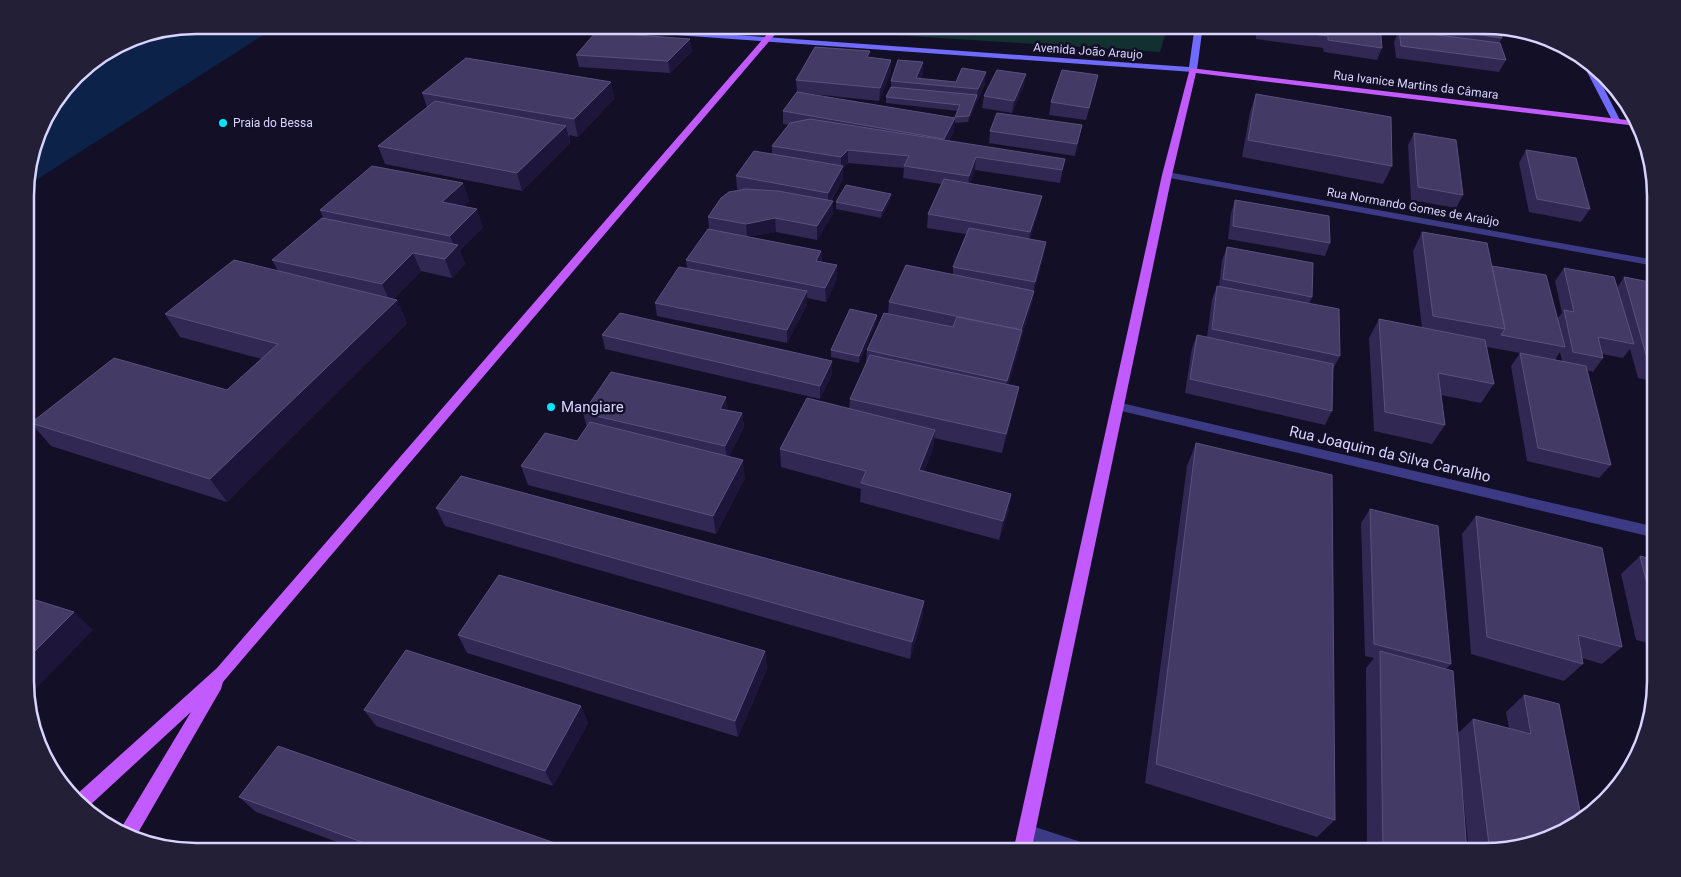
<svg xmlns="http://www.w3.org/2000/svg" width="1681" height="877" font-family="Roboto,sans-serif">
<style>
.green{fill:#12302f}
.water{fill:#0c2248}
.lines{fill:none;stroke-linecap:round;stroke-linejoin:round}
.minor{fill:#3d3a85;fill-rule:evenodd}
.secondary{fill:#6f6bff;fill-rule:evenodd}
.primary{fill:#c25bff;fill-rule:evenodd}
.wall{fill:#312854;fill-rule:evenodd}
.shaded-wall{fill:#1d163a}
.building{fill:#433a66;stroke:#5a527e}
.poi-dot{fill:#00e5ff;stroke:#130f26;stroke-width:2}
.labels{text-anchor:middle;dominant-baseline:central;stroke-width:5;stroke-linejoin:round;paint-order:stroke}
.far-street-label{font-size:12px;fill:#d9d4ff;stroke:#130f26}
.far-poi-label{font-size:12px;fill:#d9d4ff;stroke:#130f26;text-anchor:start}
.poi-label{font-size:15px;fill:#d9d4ff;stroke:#130f26;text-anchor:start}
.street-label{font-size:15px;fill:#d9d4ff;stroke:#130f26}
.rim{fill:none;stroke:#d9d4ff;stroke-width:2.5}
</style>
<rect width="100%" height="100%" fill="#130f26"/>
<path class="green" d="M835,25H1168L1160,52L831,31Z"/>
<path class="water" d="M196,25H279L25,187L42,120L83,68L131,38Z"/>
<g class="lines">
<path class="minor" d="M1167,172L1655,260V266L1164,177L1162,175Z
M1117,402L1656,527V538L1113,409L1111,406Z
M1026,824L1084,843L1090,846L1093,852C1063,852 1048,851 1020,839L1017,833L1020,827Z"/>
<path class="secondary" d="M559,25H594L1189,67L1195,25H1203L1197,70L1193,72L563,27Z
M1586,64L1596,73L1621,122L1620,124L1613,122L1584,66Z"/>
<path class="primary" d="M775,25H783L223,682L221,689L135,838L120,834V830L191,712L88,807L76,795L217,668Z
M1190,68L1635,121L1637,126L1196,73L1172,175L1031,852H1013L1162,175Z"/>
</g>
<path class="wall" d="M1256,25H1371L1382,48L1377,60L1324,52L1323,48L1256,39Z
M1413,25H1485L1502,38L1499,43L1506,60L1499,72L1396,58L1394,42L1399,30L1414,32Z
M692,51L670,73L579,67L576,55Z
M870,58L891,72L879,101L803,93L954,131L949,141L1065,159L1060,183L975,170L970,183L1042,196L1039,208L1030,239L1044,255L1034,290L1032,304L1022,335L1019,349L1008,385L1019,387L1015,406L1002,453L934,438L933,449L924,471L1011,494L1008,513L999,540L860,502L861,489L781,467L780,449L849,409L850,399L866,363L867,350L888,314L889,302L953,274V267L966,234L927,228L928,214L941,184L903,178L904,168L848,163L843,168V179L831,201L833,214L817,240L776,232L747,237L821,251L822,262L837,279L826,302L807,298V305L787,343L657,316L655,303L687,268L686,260L709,229L708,217L741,190L737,189L736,176L772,154V146L789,125L783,124V111L797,93L796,80Z
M923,74L920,79L956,82L985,84L977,101L968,122L955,123V117L958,111L886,103V97L891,87V81Z
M1098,75L1095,88L1086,120L1049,115L1051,102Z
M611,82L614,99L578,137L569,135L570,143L522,191L385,164L378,146L427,107L422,93Z
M1024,86L1012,113L982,108L984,96Z
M1256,94L1392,166L1383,184L1242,157L1250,112Z
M1082,125L1075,156L989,143L990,131Z
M1414,133L1463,195L1456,208L1411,200L1408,145Z
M1526,150L1590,209L1581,222L1529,212L1519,163Z
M463,183L469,201L463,206L483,227L460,250L465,264L452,278L421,271L393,299L397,300L407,323L227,502L51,446L31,423L227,390L262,359L180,337L165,314L278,271L272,260L323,218L320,210Z
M1235,200L1330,243L1325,256L1228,239L1231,213Z
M890,201L881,218L836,209V202Z
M1422,232L1492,266L1557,319L1562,313L1555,281L1564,268L1617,288L1624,277L1655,283V382L1638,378L1630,349L1623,358L1602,354L1603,358L1593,372L1587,370L1611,465L1599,478L1527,461L1511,366L1520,353L1487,347L1494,384L1481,403L1441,395L1445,425L1432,444L1374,431L1369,338L1379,319L1422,328L1413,251ZM1560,352L1562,361L1555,360Z
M1227,247L1312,297L1309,304L1340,356L1333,369L1332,411L1325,425L1185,393L1192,348L1197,335L1207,337L1212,299L1217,286H1219L1222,260Z
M877,315V321L859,363L831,357V350Z
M602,335L832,361V374L820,399L605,349Z
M728,410L742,413L744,427L729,456L745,478L716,534L528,485L521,466L577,441L587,427L583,413Z
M1196,443L1335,820L1317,837L1145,783L1187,466Z
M436,508L924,601L922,619L910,659L445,526Z
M1370,509L1451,664L1446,669L1458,733L1473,719L1509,728L1506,712L1524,695L1559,704L1496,852H1469L1462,784L1467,852H1367L1366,668L1374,658L1365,656L1361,523Z
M1476,516L1622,647L1602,664L1582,658L1583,664L1564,681L1471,654L1462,534Z
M1640,556L1656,560V645L1636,640L1621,574Z
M458,635L765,651L767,669L738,737L467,653Z
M581,706L588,723L553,786L376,726L364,710Z
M239,797L571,852H364L256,812Z"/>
<path class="shaded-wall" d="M690,39L692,51L670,73L668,61Z
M891,60V72L879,101L880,88Z
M923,62V74L918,84L916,78Z
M986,72L985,84L977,101L978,89Z
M1026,74L1024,86L1012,113L1014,101Z
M611,82L614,99L578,137L574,119Z
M977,95V102L968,122L969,116Z
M955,118L954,131L943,151L944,139Z
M566,126L570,143L522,191L517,173Z
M848,150V163L843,168V179L828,205V193L841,169V157Z
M976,157L975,170L968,189L969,176Z
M463,183L469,201L449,221L442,202Z
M891,194L890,201L881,218L882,211Z
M1042,196L1039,208L1028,245L1030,232Z
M833,201V214L817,240V226Z
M477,209L483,227L460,250L465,264L452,278L445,259L455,249L450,236Z
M775,218L776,232L747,237L746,224Z
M1046,242L1044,255L1032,296L1035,282Z
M821,251L822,264L816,261Z
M413,253L421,271L390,302L382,284Z
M837,265V279L826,302L825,288Z
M807,291V305L787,343V330Z
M1034,291L1032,304L1022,335L1019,349L1004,399L1007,381L1021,330Z
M397,300L407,323L227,502L210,479Z
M877,315V321L859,363V356Z
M832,361V374L820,399V386Z
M1019,387L1015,406L1002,453L1006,434Z
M726,397L728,411L720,409Z
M742,413L744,427L727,460L725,446Z
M935,430L933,449L918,488L919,470Z
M743,460L745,478L716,534L713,516Z
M1011,494L1008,513L999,540L1003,521Z
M924,601L922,619L910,659L912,642Z
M74,612L93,630L26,699V660Z
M765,651L767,669L738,737L735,721Z
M581,706L588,723L553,786L545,771Z
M569,848L571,852H566Z"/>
<path class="building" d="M1260,25H1371L1380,26L1382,48L1328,40V36L1260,27Z
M1419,25H1485L1500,28L1502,38L1419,26Z
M1399,30L1500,43L1506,60L1401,46Z
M596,32L690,39L668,61L576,55Z
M815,47L870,51L867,57L891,60L880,88L796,80Z
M466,58L611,82L574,119L422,93Z
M898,60L923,62L916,78L956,82L962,68L986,72L978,89L891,81Z
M997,70L1026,74L1014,101L984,96Z
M1062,70L1098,75L1089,108L1051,102Z
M891,87L977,95L969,116L955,117L960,105L886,97Z
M797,92L955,118L944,139L783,111Z
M1256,94L1391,117L1392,166L1248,140Z
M435,101L566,126L517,173L378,146Z
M997,113L1082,125L1077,144L990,131Z
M810,119L1065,159L1062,170L976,157L969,176L904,166L909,156L848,150L841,157L772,146L790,123Z
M1414,133L1456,140L1463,195L1418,187Z
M1526,150L1576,158L1590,209L1537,199Z
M754,151L843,166L828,193L736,176Z
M372,166L463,183L442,202L477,209L450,236L320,210Z
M944,179L1042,196L1030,232L928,214Z
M846,185L891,194L882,211L836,202Z
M746,189L778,191L833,201L817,226L775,218L746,224L708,217L721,198L729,192Z
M1235,200L1329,216L1330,243L1233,226Z
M322,218L458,245L445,259L413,253L382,284L272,260Z
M969,228L1046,242L1035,282L953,267Z
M708,229L821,251L816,261L837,265L825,288L686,260Z
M1422,232L1487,243L1505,329L1433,316Z
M1227,247L1313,263L1312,297L1223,279Z
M234,260L397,300L210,479L31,423L114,358L227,390L278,344L165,314Z
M906,265L1034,291L1021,330L889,302Z
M1492,266L1546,275L1565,347L1501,335L1505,329Z
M679,267L807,291L787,330L655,303Z
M1564,268L1614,277L1634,344L1598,337L1603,358L1573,352L1564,310L1574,312Z
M1624,277L1655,283V366L1649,365Z
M1217,286L1339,309L1340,356L1212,329Z
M850,309L877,315L859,356L831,350Z
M620,313L832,361L820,386L602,335Z
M884,313L953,327L957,317L1022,330L1007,381L867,350Z
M1379,319L1485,340L1494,384L1438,373L1445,425L1385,412Z
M1197,335L1333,364L1332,411L1190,379Z
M1520,353L1586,366L1611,465L1538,448Z
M870,355L1019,387L1006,434L850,399Z
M611,372L726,397L720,409L742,413L725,446L583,413Z
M807,398L935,430L919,470L1011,494L1003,521L861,483L866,471L780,449Z
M590,422L743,460L713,516L521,466L545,433L577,441Z
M1196,443L1332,475L1335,820L1156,764Z
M461,476L924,601L912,642L436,508Z
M1370,509L1438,526L1451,664L1374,644Z
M1476,516L1602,548L1622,647L1578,635L1583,664L1487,637Z
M1640,556L1656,560V620Z
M499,575L765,651L735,721L458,635Z
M26,597L74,612L26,660Z
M406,650L581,706L545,771L364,710Z
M1380,651L1453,671L1467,852H1383Z
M1524,695L1559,704L1582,821L1580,823L1496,852H1490L1473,719L1531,734Z
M278,746L569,848L566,852H389L239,797Z"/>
<g class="poi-dot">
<circle cx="223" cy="123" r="5"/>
<circle cx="551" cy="407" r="5"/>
</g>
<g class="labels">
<g class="far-street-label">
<text transform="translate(1088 51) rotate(4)">Avenida João Araujo</text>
<text transform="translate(1416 85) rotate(7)">Rua Ivanice Martins da Câmara</text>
<text transform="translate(1413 207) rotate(10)">Rua Normando Gomes de Araújo</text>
</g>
<g class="far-poi-label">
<text x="233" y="123">Praia do Bessa</text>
</g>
<g class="poi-label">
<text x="561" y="407">Mangiare</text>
</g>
<g class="street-label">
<text transform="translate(1390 454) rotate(13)">Rua Joaquim da Silva Carvalho</text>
</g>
</g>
<path d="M0 0H1681V877H0ZM196 34H1485A162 162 0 0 1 1647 196V681A162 162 0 0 1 1485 843H196A162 162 0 0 1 34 681V196A162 162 0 0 1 196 34Z" fill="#231f37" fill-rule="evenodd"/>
<path class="rim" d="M196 34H1485A162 162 0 0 1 1647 196V681A162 162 0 0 1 1485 843H196A162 162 0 0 1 34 681V196A162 162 0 0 1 196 34Z"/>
</svg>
